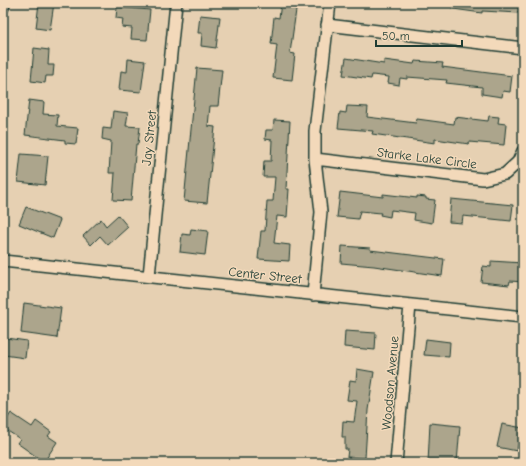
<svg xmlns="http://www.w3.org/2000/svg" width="526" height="466" font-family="'Comic Neue',sans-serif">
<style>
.building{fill:#aca58c;stroke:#1f3d34}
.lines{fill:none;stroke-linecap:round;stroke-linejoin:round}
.minor-casing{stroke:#1f3d34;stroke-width:14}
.minor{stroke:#f3d9ba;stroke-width:11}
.labels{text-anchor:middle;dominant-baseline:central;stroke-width:3;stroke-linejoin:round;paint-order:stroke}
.street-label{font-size:13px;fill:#1f3d34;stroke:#f3d9ba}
</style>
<rect width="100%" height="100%" fill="#e6d0b2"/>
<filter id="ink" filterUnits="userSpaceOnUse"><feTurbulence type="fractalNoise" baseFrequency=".025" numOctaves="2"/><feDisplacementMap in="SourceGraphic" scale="8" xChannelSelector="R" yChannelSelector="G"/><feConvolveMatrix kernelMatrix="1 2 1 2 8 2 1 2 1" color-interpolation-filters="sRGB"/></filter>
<g filter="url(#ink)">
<path class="building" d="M39,3H54L50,30L36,28Z
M281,3H297L290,53L295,54L292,80L273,78L277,45L271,44L274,17L279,18Z
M454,3H520L519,13L482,11V13L453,9Z
M117,7L150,10L147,40L131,39L132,28L122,27L123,19L116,18Z
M200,15L220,17L216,48L201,46L202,33H198Z
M34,48L49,50L48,65H54L53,76H46L45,83L31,81Z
M346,58L384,64V60L414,64L415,61L443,63L442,67L512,76L510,92L503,91L502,97L482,94V87L446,83L447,80L407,77V79L400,78L399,85L388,83L389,77L372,75L371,79L343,75Z
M128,59L145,61L141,92L119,90L121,71L127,72Z
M197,68L222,70L218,106H210L208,126L215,127L207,203L184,201Z
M29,100L44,102L43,114L58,115L57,126L78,128L76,144L65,143V140L25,135Z
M347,106L368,107L367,117L416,123L417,119L454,124L455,117L488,121L489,116L499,117L498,123L506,124L504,145L469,142V144L435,139V143L372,134L373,131L338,128L340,112L346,113Z
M113,111L128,113L126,126L140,127L138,144H136L131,201L113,200L115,173H109L111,141L102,139L103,128L111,129Z
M274,120L290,121L286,189H289L287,217L277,216L274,243L290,245L289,261L258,259L261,231H265L267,201H273L275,177H263L264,161H271L272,140L265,139L266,130H273Z
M21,154L48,156L45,185L18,182Z
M340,192L383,197V194L417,198V196L426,197V199L435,200L432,223L414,220L415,213L391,210L390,217L380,215L381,213L360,211L358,219L337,217Z
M451,199L513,205L511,221L463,216L462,223L449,222Z
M26,207L60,220L53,238L19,224Z
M118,215L128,227L108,245L100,236L91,245L83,236L101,219L106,226Z
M191,229L208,231L205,255L180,252L182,234L190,235Z
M342,246L370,248V250L444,259L442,276L374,266L341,263Z
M491,261L523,263V282L510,281L509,285L481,282L483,266L491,267Z
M24,303L61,308L57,338L21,333Z
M345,331L376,333L375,350L344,347Z
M6,338L27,341L25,358L4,355Z
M426,339L450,342L449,357L424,355Z
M357,369L374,372L368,410L365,458L347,457L348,449H345V437H342L343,421L354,422L357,401L347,400L350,380L356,381Z
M11,413L32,427L36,421L51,432L48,436L57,442L44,462L17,443L20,439L3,428V425Z
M430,423L460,426L457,463H428Z
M502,424L523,428V439L520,438L517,451L497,447Z"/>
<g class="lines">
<defs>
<path id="minor" d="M3,7V3
M327,25L523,48
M315,159L483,179L505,174L518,162L523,151
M3,261L523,317
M149,276L176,3
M313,295L321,212L315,159V131L330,3
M396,463L410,305"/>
</defs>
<use href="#minor" class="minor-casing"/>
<use href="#minor" class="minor"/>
</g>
</g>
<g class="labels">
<g class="street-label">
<text transform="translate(149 138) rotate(-84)">Jay Street</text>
<text transform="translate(427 158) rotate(7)">Starke Lake Circle</text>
<text transform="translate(265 275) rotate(6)">Center Street</text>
<text transform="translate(390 383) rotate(-85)">Woodson Avenue</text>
</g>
</g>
<rect width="526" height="466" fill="none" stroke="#f3d9ba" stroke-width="16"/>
<rect x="8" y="8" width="510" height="450" fill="none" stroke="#1f3d34" stroke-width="1.5" filter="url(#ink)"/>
<path d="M376 40v6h86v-6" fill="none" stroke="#1f3d34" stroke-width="2"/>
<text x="382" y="40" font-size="12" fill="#1f3d34" stroke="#f3d9ba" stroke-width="3" paint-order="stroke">50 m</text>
</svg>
